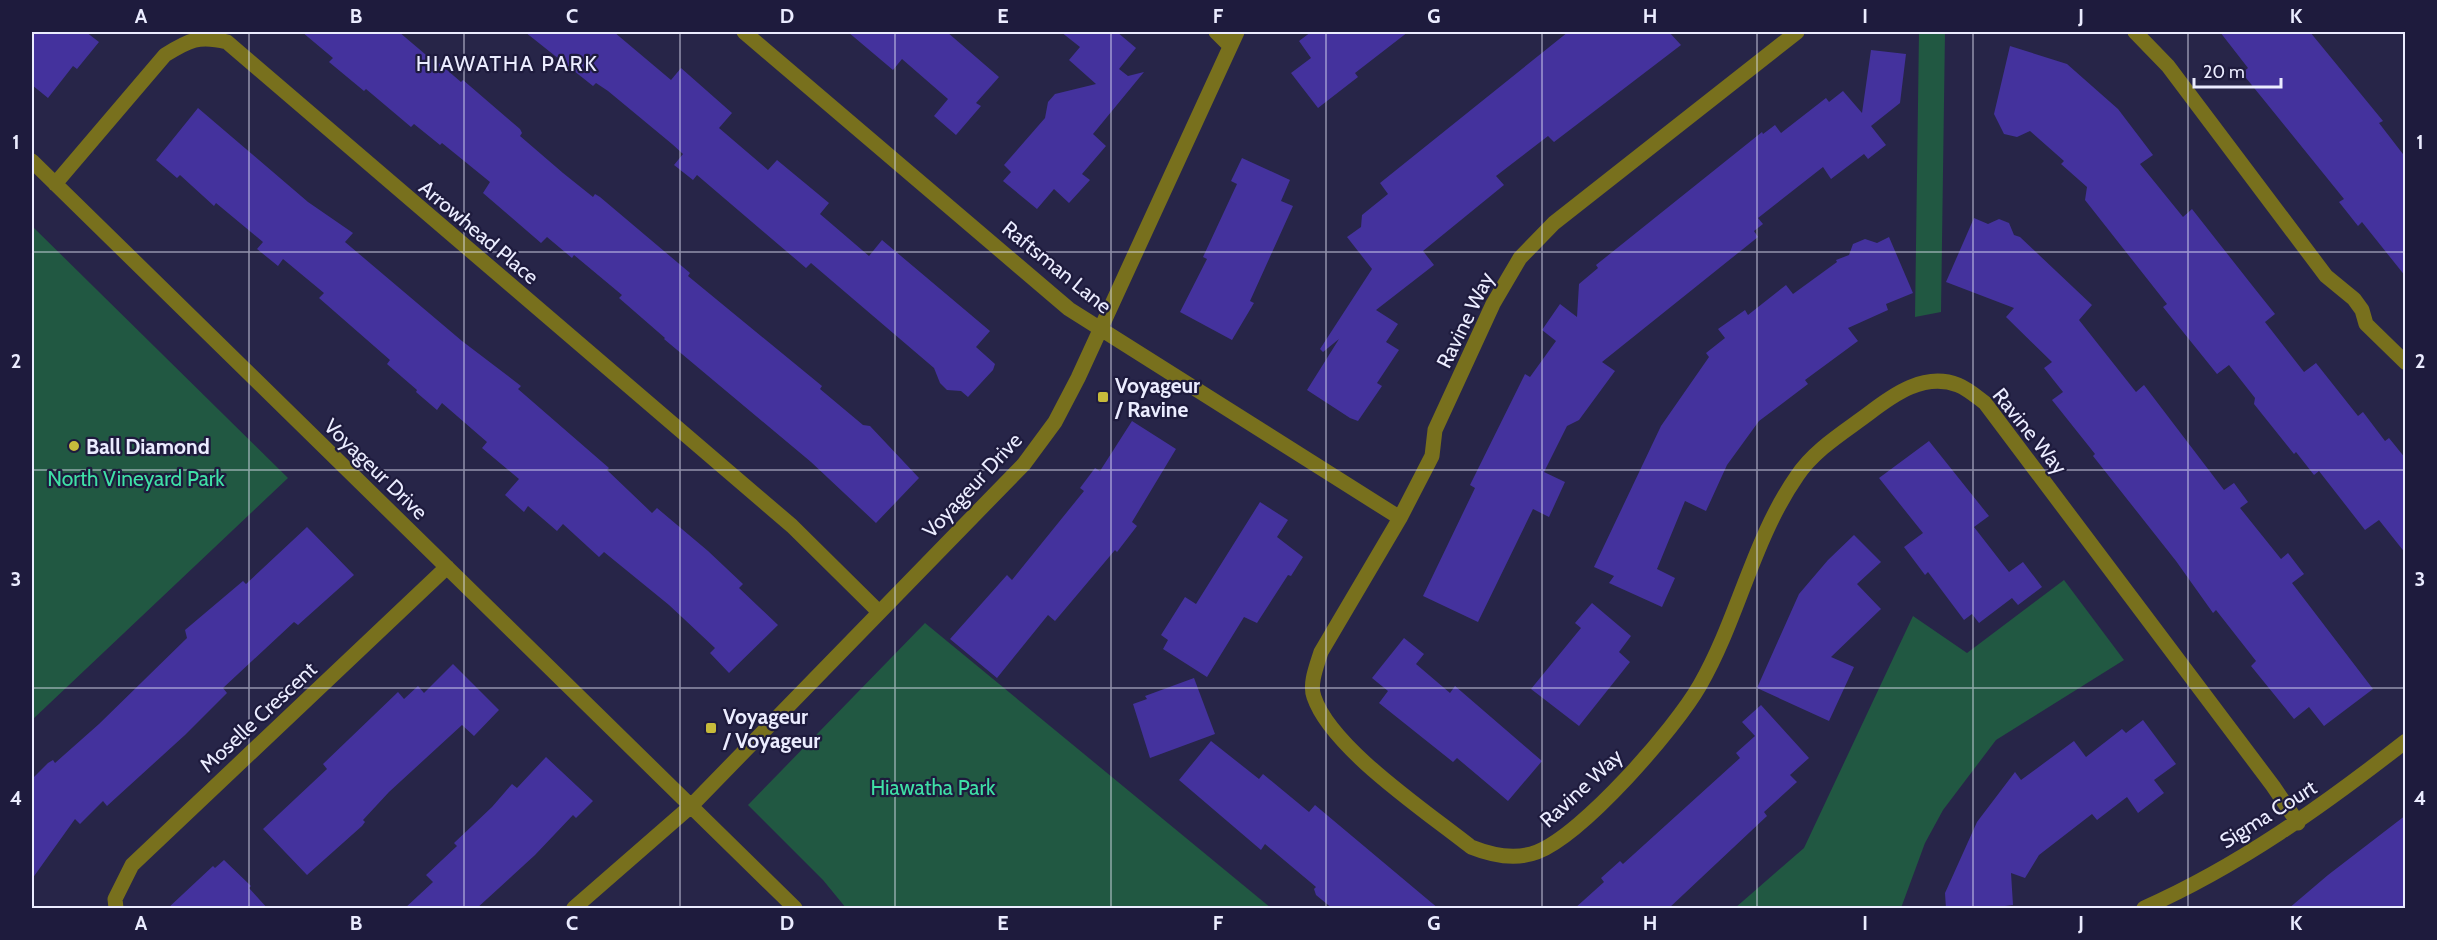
<svg xmlns="http://www.w3.org/2000/svg" width="2437" height="940" font-family="Cabin,sans-serif">
<style>
.green{fill:#215842}
.building{fill:#44329d}
.lines{fill:none;stroke-linecap:round;stroke-linejoin:round}
.minor{stroke:#78701d;stroke-width:15}
.grid{fill:none;stroke:#ebecff;stroke-width:1.5;stroke-opacity:0.55}
.poi-dot{fill:#c7bb3b;stroke:#1e1b3d;stroke-width:2}
.labels{text-anchor:middle;dominant-baseline:central;stroke-width:4.5;stroke-linejoin:round;paint-order:stroke}
.street-label{font-size:21px;fill:#ebecff;stroke:#1e1b3d}
.poi-label{font-size:21px;font-weight:bold;fill:#ebecff;stroke:#1e1b3d;text-anchor:start}
.park-label{font-size:21px;fill:#3fe0a6;stroke:#1e1b3d}
.neighbourhood-label{font-size:22px;letter-spacing:1.5px;fill:#ebecff;stroke:#1e1b3d}
.neatline{fill:none;stroke:#ebecff;stroke-width:2}
.grid-label{font-size:20px;text-anchor:middle;font-weight:bold;fill:#ebecff}
</style>
<rect width="100%" height="100%" fill="#272548"/>
<path class="green" d="M1919,32H1945L1941,312L1915,317Z
M32,226L288,478L32,720Z
M2064,580L2124,660L1996,740L1943,810L1925,843L1901,908H1735L1804,848L1913,616L1967,653Z
M925,623L1271,908H846L823,880L748,805Z"/>
<path class="building" d="M32,32H86L99,42L77,69L73,66L48,98L32,85Z
M302,32H399L432,60L433,58L461,82L463,80L520,129L522,133L520,136L563,173L593,197L595,194L600,197L690,273L688,276L822,386L820,389L863,425L870,426L919,478L876,523L811,462L664,339L665,338L619,298L622,295L574,255L572,258L547,237L541,243L483,193L490,182L442,143L440,145L414,124L411,127L366,89L364,91L329,62L333,58Z
M525,32H614L671,80L681,68L732,113L719,128L768,170L777,160L829,203L820,214L869,256L882,240L990,331L976,347L995,364L993,370L968,397L961,391L947,390L940,383L934,368L811,263L806,268L697,175L693,180L674,165L683,154L672,144L608,91L596,83L593,86Z
M848,32H947L999,77L976,103L981,106L956,135L934,116L948,99L902,59L893,70Z
M1061,32H1117L1136,48L1119,69L1128,76L1144,72L1093,134L1106,146L1082,174L1090,180L1069,203L1054,189L1037,209L1003,181L1011,172L1004,165L1045,118L1048,102L1055,94L1096,84L1069,60L1080,47Z
M1311,32H1408L1355,73L1358,77L1318,108L1291,73L1311,58L1299,41Z
M1568,32H1669L1681,45L1554,142L1548,136L1496,176L1504,185L1423,251L1434,265L1376,310L1398,324L1386,342L1399,350L1377,383L1382,386L1358,421L1350,418L1307,390L1339,339L1323,352L1320,349L1372,269L1347,237L1361,227L1362,215L1388,194L1380,183Z
M2220,32H2310L2383,121L2379,123L2406,158V277L2362,222L2358,226L2339,202L2344,199L2242,73L2248,68Z
M2010,46L2067,64L2118,109L2153,155L2140,164L2183,217L2192,209L2255,289L2275,314L2265,322L2304,372L2316,363L2358,416L2363,412L2385,441L2389,438L2406,459V554L2379,520L2365,530L2319,471L2314,475L2296,452L2294,454L2254,404L2255,398L2229,365L2217,374L2163,307L2167,304L2085,200L2087,187L2061,164L2064,161L2030,131L2017,137L2004,134L1994,114Z
M1871,50L1906,54L1900,103L1871,126L1886,145L1868,159L1864,154L1831,179L1823,167L1758,218L1763,224L1754,231L1758,237L1602,362L1615,371L1579,420L1567,426L1544,472L1565,482L1549,517L1533,509L1478,622L1423,596L1475,488L1470,485L1525,374L1530,377L1556,341L1542,330L1560,304L1577,317L1579,284L1598,268L1596,265L1762,132L1763,134L1775,125L1781,133L1826,98L1829,102L1843,91L1862,113Z
M198,108L308,202L353,233L345,242L462,341L521,386L518,389L609,468L607,470L652,513L657,508L708,551L743,584L739,588L778,625L729,673L710,653L715,648L669,605L604,552L599,557L563,524L557,531L528,506L524,512L505,495L519,479L482,448L487,442L442,403L437,410L416,392L417,390L387,364L390,360L319,298L324,293L283,259L278,266L257,249L263,242L216,203L214,206L180,175L177,178L156,160Z
M1242,158L1290,180L1281,201L1293,206L1250,301L1254,303L1232,340L1180,312L1207,259L1203,257L1237,184L1231,181Z
M1974,218L1988,224L1999,219L2009,223L2014,235L2020,237L2092,305L2079,320L2136,392L2144,385L2224,490L2234,483L2248,502L2240,508L2281,559L2288,553L2304,574L2292,583L2373,689L2324,726L2309,707L2294,719L2251,666L2256,661L2216,610L2213,613L2176,561L2093,456L2095,454L2052,400L2063,392L2044,368L2052,362L2006,317L2014,308L1946,282Z
M1889,237L1913,293L1886,304L1888,310L1848,328L1858,341L1805,380L1808,384L1759,421L1727,465L1706,511L1685,501L1657,569L1675,578L1662,607L1609,583L1614,576L1594,567L1661,426L1709,357L1706,353L1725,338L1718,329L1745,310L1748,315L1786,285L1793,294L1837,262L1836,260L1849,255L1853,244L1865,239L1877,243Z
M1132,421L1176,449L1132,522L1137,526L1117,552L1115,550L1055,621L1048,615L997,678L950,639L1007,575L1012,580L1084,491L1080,488L1095,468L1100,471Z
M1929,441L1989,516L1974,527L2009,572L2023,562L2042,587L2018,605L2012,598L1979,623L1972,614L1964,620L1928,572L1925,575L1904,547L1923,533L1879,478Z
M1260,502L1288,520L1277,537L1303,557L1291,576L1288,575L1257,623L1244,617L1207,677L1163,649L1168,640L1161,635L1185,597L1196,604Z
M307,527L354,575L298,625L294,622L223,688L227,693L185,735L107,806L103,801L80,824L75,819L32,879V779L48,763L53,760L55,763L99,724L187,638L185,630L243,581L246,584Z
M1854,535L1881,562L1857,584L1881,609L1831,657L1854,667L1829,721L1757,688L1799,594L1828,560Z
M1592,603L1631,636L1619,652L1630,662L1579,726L1531,689L1581,628L1575,623Z
M1404,638L1424,654L1416,664L1450,693L1455,686L1542,761L1508,801L1457,758L1453,762L1379,703L1388,691L1372,678Z
M453,664L499,710L474,736L462,725L389,792L363,820L365,822L362,826L307,875L263,829L327,769L323,764L398,692L404,699L418,686L424,693Z
M1194,678L1215,734L1150,758L1133,704L1147,699L1145,696Z
M1761,705L1809,758L1790,775L1797,782L1764,812L1767,816L1668,909H1574L1604,882L1601,878L1620,861L1623,864L1740,758L1736,753L1755,736L1742,722Z
M2143,720L2176,764L2154,780L2164,793L2138,813L2127,797L2097,820L2092,814L2039,855L2025,878L2011,873L2013,905L2005,906V909H1946L1945,893L1977,822L2015,772L2021,780L2074,741L2086,757L2122,729L2126,733Z
M1211,741L1259,779L1263,774L1309,812L1315,805L1439,909H1333L1316,895L1314,889L1316,887L1265,844L1261,850L1179,780Z
M546,757L593,801L576,818L573,815L535,855L476,909H404L433,882L426,875L457,846L454,843L492,807L512,784L517,788Z
M2406,815V909H2288L2328,875Z
M224,860L251,886L249,888L268,909H167L213,866L215,868Z"/>
<g class="lines">
<path class="minor" d="M744,32L1069,309L1400,518
M1216,32L1230,46
M1797,32L1554,223L1520,258L1493,304L1435,430L1432,456L1400,518L1321,652C1317,665 1309,684 1314,697C1331,748 1427,812 1471,847C1491,855 1516,860 1537,852C1583,834 1675,729 1700,685C1738,619 1753,539 1797,476C1814,450 1844,432 1868,414C1894,394 1925,372 1958,385C1968,389 1977,397 1985,403L2273,786L2298,823
M2135,32L2168,66L2326,276L2354,299L2362,310L2366,324L2406,363
M32,161L795,908
M55,184L165,55C189,40 199,35 227,42L792,526L879,612
M116,908L115,899L132,865L447,567
M574,908L691,806L1024,464L1055,422L1078,378L1237,32
M2144,908C2239,866 2324,805 2406,741"/>
</g>
<path class="grid" d="M249,32V908M464,32V908M680,32V908M895,32V908M1111,32V908M1326,32V908M1542,32V908M1757,32V908M1973,32V908M2188,32V908M32,252H2406M32,470H2406M32,688H2406"/>
<g class="poi-dot">
<rect x="1097" y="391" width="12" height="12" rx="3"/>
<circle cx="74" cy="446" r="6"/>
<rect x="705" y="722" width="12" height="12" rx="3"/>
</g>
<g class="labels">
<g class="street-label">
<text transform="translate(479 232) rotate(40)">Arrowhead Place</text>
<text transform="translate(1057 267) rotate(39)">Raftsman Lane</text>
<text transform="translate(1465 320) rotate(-64)">Ravine Way</text>
<text transform="translate(2030 431) rotate(51)">Ravine Way</text>
<text transform="translate(376 469) rotate(44)">Voyageur Drive</text>
<text transform="translate(972 485) rotate(-47)">Voyageur Drive</text>
<text transform="translate(258 717) rotate(-43)">Moselle Crescent</text>
<text transform="translate(1581 788) rotate(-43)">Ravine Way</text>
<text transform="translate(2268 814) rotate(-32)">Sigma Court</text>
</g>
<g class="poi-label">
<text x="1115" y="385">Voyageur<tspan x="1115" dy="24">/ Ravine</tspan></text>
<text x="86" y="446">Ball Diamond</text>
<text x="723" y="716">Voyageur<tspan x="723" dy="24">/ Voyageur</tspan></text>
</g>
<g class="park-label">
<text x="136" y="478">North Vineyard Park</text>
<text x="933" y="787">Hiawatha Park</text>
</g>
<g class="neighbourhood-label">
<text x="507" y="63">HIAWATHA PARK</text>
</g>
</g>
<rect width="2437" height="940" fill="none" stroke="#1e1b3d" stroke-width="66"/>
<path d="M2194 78v9h87v-9" fill="none" stroke="#ebecff" stroke-width="3"/>
<text x="2203" y="78" font-size="18" fill="#ebecff" stroke="#1e1b3d" stroke-width="4.5" paint-order="stroke">20 m</text>
<rect x="33" y="33" width="2371" height="874" class="neatline"/>
<g class="grid-label">
<text x="141" y="23">A</text>
<text x="356" y="23">B</text>
<text x="572" y="23">C</text>
<text x="787" y="23">D</text>
<text x="1003" y="23">E</text>
<text x="1218" y="23">F</text>
<text x="1434" y="23">G</text>
<text x="1650" y="23">H</text>
<text x="1865" y="23">I</text>
<text x="2081" y="23">J</text>
<text x="2296" y="23">K</text>
<text x="16" y="149">1</text>
<text x="2420" y="149">1</text>
<text x="16" y="368">2</text>
<text x="2420" y="368">2</text>
<text x="16" y="586">3</text>
<text x="2420" y="586">3</text>
<text x="16" y="805">4</text>
<text x="2420" y="805">4</text>
<text x="141" y="930">A</text>
<text x="356" y="930">B</text>
<text x="572" y="930">C</text>
<text x="787" y="930">D</text>
<text x="1003" y="930">E</text>
<text x="1218" y="930">F</text>
<text x="1434" y="930">G</text>
<text x="1650" y="930">H</text>
<text x="1865" y="930">I</text>
<text x="2081" y="930">J</text>
<text x="2296" y="930">K</text>
</g>
</svg>
